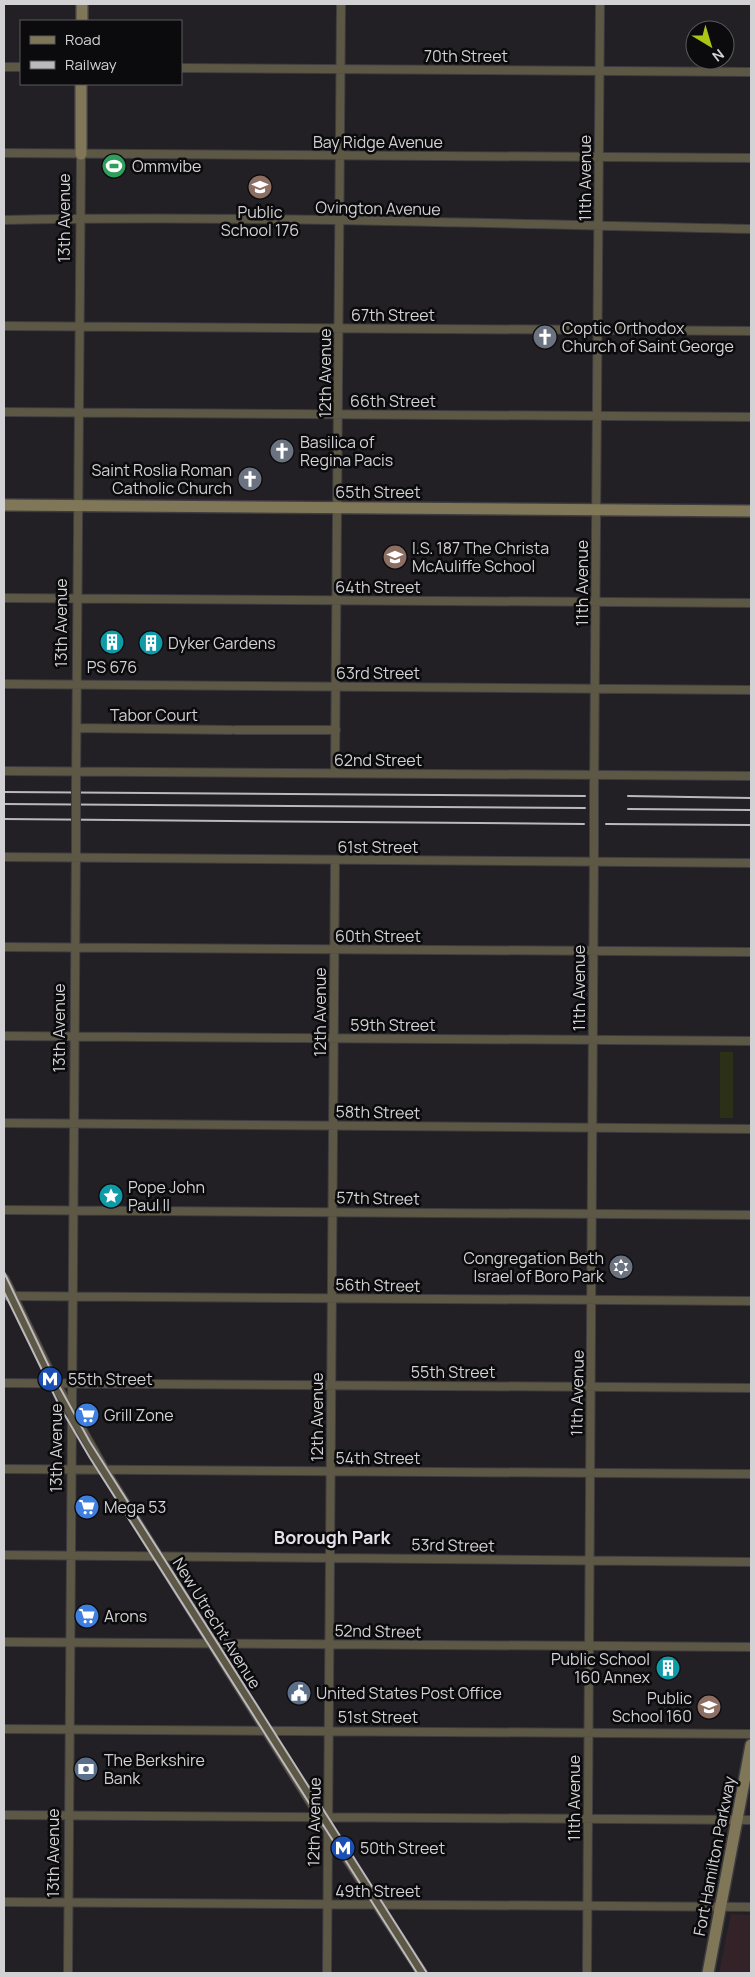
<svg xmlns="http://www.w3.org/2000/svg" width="755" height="1977" font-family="Manrope,sans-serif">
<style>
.medical{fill:#342229}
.green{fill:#2c3017}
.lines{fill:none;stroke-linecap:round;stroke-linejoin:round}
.minor-casing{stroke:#3e3c40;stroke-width:10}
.tertiary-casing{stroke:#3e3c40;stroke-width:12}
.secondary-casing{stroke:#3e3c40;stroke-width:14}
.minor{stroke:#5d5845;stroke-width:8}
.tertiary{stroke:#5d5845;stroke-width:10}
.secondary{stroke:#7f7758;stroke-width:11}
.rail{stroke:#bbb9bd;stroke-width:2}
.minor-bridge-casing{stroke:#3e3c40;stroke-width:10;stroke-linecap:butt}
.minor-bridge{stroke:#5d5845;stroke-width:8}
.labels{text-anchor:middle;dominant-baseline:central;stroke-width:5;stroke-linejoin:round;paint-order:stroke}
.street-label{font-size:16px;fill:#d2d1d4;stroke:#0b0a0c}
.poi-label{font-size:16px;fill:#d2d1d4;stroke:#0b0a0c;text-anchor:start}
.neighbourhood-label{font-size:18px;font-weight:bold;fill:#e3e1e7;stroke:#0b0a0c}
</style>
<rect width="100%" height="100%" fill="#222024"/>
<path class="medical" d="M731,1914L751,1915V1973H719Z"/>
<path class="green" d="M720,1052H733V1118H720Z"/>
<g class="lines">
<defs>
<path id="minor" d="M4,67H21
M181,68L751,72
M4,153L751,158
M4,220C253,215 502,224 751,229
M4,326L751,331
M4,412L751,417
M4,598L751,603
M4,684L751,690
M77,728L231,730
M235,730H336
M4,771L751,776
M335,773L341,4
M76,784L81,154
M594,792L600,4
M4,857L751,863
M4,947L751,952
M4,1036L751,1041
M4,1123L751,1129
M4,1210L751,1215
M4,1296L751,1301
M4,1383L751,1388
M4,1469L751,1474
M4,1555L751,1562
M4,1642L751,1647
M4,1729L751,1734
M4,1815L751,1820
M4,1902L751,1907
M68,1973L76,847
M327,1973L335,860
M587,1973L594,848"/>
<path id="tertiary" d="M4,1279L51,1376L104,1470L327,1827L422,1973"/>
<path id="secondary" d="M82,21V4
M81,154V84
M4,505L751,511
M708,1973L751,1745"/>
</defs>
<use href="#minor" class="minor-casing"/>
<use href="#tertiary" class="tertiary-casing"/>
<use href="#secondary" class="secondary-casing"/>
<use href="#minor" class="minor"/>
<use href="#tertiary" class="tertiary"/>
<use href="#secondary" class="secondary"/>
<path class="rail" d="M4,792L585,796
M628,796L751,798
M4,804L585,808
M628,809L751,810
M4,819L584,824
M606,824L751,825
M4,1272L54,1377L90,1442L427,1973
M4,1292L60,1407L90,1458L417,1973"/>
<defs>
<path id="minor-bridge" d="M76,847V784
M594,848V792"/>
</defs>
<use href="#minor-bridge" class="minor-bridge-casing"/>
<use href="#minor-bridge" class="minor-bridge"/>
</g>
<defs>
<symbol id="stadium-disc" viewBox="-11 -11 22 22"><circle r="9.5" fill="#2e9e5b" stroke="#0b0a0c"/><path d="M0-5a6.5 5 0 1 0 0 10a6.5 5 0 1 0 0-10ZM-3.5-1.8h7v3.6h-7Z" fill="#fff"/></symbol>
<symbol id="school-disc" viewBox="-11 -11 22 22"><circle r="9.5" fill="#8d6e63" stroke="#0b0a0c"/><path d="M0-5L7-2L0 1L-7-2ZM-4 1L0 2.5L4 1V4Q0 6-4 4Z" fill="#fff"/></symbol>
<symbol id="church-disc" viewBox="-11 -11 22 22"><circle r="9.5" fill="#6b7280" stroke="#0b0a0c"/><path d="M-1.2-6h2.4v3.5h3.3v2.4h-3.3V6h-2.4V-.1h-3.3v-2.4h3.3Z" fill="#fff"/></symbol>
<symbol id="building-disc" viewBox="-11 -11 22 22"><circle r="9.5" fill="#0f9aa8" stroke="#0b0a0c"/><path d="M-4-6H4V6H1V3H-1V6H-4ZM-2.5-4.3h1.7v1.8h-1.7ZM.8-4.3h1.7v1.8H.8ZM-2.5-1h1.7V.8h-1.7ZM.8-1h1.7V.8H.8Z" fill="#fff"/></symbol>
<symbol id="sight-disc" viewBox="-11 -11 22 22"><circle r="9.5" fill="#0f9aa8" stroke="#0b0a0c"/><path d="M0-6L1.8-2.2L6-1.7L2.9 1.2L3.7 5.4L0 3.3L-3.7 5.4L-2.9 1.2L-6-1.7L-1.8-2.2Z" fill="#fff"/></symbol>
<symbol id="synagogue-disc" viewBox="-11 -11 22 22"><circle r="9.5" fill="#6b7280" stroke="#0b0a0c"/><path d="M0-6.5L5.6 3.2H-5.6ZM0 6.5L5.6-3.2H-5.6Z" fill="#fff"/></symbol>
<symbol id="metro-disc" viewBox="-11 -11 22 22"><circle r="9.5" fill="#1a4fb4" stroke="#0b0a0c"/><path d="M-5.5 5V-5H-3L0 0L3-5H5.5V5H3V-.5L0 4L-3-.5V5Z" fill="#fff"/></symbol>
<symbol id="supermarket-disc" viewBox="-11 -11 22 22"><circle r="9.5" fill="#3f7fe0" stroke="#0b0a0c"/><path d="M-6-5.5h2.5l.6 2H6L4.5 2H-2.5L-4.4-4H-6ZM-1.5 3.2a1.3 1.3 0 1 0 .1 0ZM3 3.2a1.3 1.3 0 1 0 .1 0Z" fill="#fff"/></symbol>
<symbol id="civic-disc" viewBox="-11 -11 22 22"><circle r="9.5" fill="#5c6f8a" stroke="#0b0a0c"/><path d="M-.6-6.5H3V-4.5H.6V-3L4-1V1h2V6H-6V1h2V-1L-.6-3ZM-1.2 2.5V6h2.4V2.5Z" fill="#fff"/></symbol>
<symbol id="bank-disc" viewBox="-11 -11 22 22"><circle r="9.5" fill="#5c6f8a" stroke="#0b0a0c"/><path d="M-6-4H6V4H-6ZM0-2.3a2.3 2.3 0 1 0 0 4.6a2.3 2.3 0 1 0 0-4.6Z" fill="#fff"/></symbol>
</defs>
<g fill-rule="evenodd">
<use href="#stadium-disc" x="100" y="152" width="28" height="28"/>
<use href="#school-disc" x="246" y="173" width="28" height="28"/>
<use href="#church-disc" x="531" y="323" width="28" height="28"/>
<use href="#church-disc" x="268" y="437" width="28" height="28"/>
<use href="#church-disc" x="236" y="465" width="28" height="28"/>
<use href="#school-disc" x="381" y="543" width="28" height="28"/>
<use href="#building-disc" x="98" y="628" width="28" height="28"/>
<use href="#building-disc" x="137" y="629" width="28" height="28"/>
<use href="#sight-disc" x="97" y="1182" width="28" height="28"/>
<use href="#synagogue-disc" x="607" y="1253" width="28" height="28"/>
<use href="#metro-disc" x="36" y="1365" width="28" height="28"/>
<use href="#supermarket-disc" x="73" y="1401" width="28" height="28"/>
<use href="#supermarket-disc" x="73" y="1493" width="28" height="28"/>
<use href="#supermarket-disc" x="73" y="1602" width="28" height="28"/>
<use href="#building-disc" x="654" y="1654" width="28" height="28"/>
<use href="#civic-disc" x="285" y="1679" width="28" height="28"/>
<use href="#school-disc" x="695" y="1693" width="28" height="28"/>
<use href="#bank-disc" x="72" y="1755" width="28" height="28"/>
<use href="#metro-disc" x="329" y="1834" width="28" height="28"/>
</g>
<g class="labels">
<g class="street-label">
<text x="466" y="56">70th Street</text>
<text x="378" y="142">Bay Ridge Avenue</text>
<text transform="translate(585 178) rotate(-90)">11th Avenue</text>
<text transform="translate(378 208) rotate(1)">Ovington Avenue</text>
<text transform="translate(64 218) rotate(-90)">13th Avenue</text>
<text x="393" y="315">67th Street</text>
<text transform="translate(325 373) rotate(-90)">12th Avenue</text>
<text x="393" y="401">66th Street</text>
<text x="378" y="492">65th Street</text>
<text transform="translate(582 583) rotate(-90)">11th Avenue</text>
<text x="378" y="587">64th Street</text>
<text transform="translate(61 623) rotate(-90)">13th Avenue</text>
<text x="378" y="673">63rd Street</text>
<text x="154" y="715">Tabor Court</text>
<text x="378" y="760">62nd Street</text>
<text x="378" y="847">61st Street</text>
<text x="378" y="936">60th Street</text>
<text transform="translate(579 988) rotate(-90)">11th Avenue</text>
<text transform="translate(320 1012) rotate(-90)">12th Avenue</text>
<text x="393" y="1025">59th Street</text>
<text transform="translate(59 1028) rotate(-90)">13th Avenue</text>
<text transform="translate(378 1112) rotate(1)">58th Street</text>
<text transform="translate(378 1198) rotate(1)">57th Street</text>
<text transform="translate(378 1285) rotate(1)">56th Street</text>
<text x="453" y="1372">55th Street</text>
<text transform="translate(577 1393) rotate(-89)">11th Avenue</text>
<text transform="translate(317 1417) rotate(-90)">12th Avenue</text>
<text transform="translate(56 1448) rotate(-90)">13th Avenue</text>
<text x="378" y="1458">54th Street</text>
<text transform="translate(453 1545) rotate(1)">53rd Street</text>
<text transform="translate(217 1623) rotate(58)">New Utrecht Avenue</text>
<text transform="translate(378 1631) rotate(1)">52nd Street</text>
<text x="378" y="1717">51st Street</text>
<text transform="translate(574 1798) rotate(-90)">11th Avenue</text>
<text transform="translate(314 1822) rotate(-89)">12th Avenue</text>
<text transform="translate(53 1853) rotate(-90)">13th Avenue</text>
<text transform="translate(714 1856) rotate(-79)">Fort Hamilton Parkway</text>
<text x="378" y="1891">49th Street</text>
</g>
<g class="poi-label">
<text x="132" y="166">Ommvibe</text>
<text x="260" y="212" text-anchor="middle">Public<tspan x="260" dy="18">School 176</tspan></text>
<text x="562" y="328">Coptic Orthodox<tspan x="562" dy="18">Church of Saint George</tspan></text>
<text x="300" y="442">Basilica of<tspan x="300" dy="18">Regina Pacis</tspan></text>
<text x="232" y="470" text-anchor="end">Saint Roslia Roman<tspan x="232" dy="18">Catholic Church</tspan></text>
<text x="412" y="548">I.S. 187 The Christa<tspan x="412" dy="18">McAuliffe School</tspan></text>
<text x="168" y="643">Dyker Gardens</text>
<text x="112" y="667" text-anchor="middle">PS 676</text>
<text x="128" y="1187">Pope John<tspan x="128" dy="18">Paul II</tspan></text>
<text x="604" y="1258" text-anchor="end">Congregation Beth<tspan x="604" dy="18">Israel of Boro Park</tspan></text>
<text x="68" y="1379">55th Street</text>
<text x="104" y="1415">Grill Zone</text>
<text x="104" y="1507">Mega 53</text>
<text x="104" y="1616">Arons</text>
<text x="650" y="1659" text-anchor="end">Public School<tspan x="650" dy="18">160 Annex</tspan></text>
<text x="316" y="1693">United States Post Office</text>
<text x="692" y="1698" text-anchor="end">Public<tspan x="692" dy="18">School 160</tspan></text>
<text x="104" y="1760">The Berkshire<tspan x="104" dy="18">Bank</tspan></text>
<text x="360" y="1848">50th Street</text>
</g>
<g class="neighbourhood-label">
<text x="332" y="1537">Borough Park</text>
</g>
</g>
<rect width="755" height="1977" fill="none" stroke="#d2d1d4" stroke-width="10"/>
<rect x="20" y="20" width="162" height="65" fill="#0b0a0c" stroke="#5b5a5c"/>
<rect x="30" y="36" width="25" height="8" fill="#7f7758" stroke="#5b5a5c"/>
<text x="65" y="45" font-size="15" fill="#d2d1d4">Road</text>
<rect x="30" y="61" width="25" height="8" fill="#bbb9bd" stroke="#5b5a5c"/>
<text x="65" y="70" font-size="15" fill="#d2d1d4">Railway</text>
<g transform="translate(710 45) rotate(142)"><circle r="24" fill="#0b0a0c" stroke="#5b5a5c"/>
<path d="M0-4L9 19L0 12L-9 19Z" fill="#abc615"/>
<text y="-8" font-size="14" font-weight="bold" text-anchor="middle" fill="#d2d1d4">N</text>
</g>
</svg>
